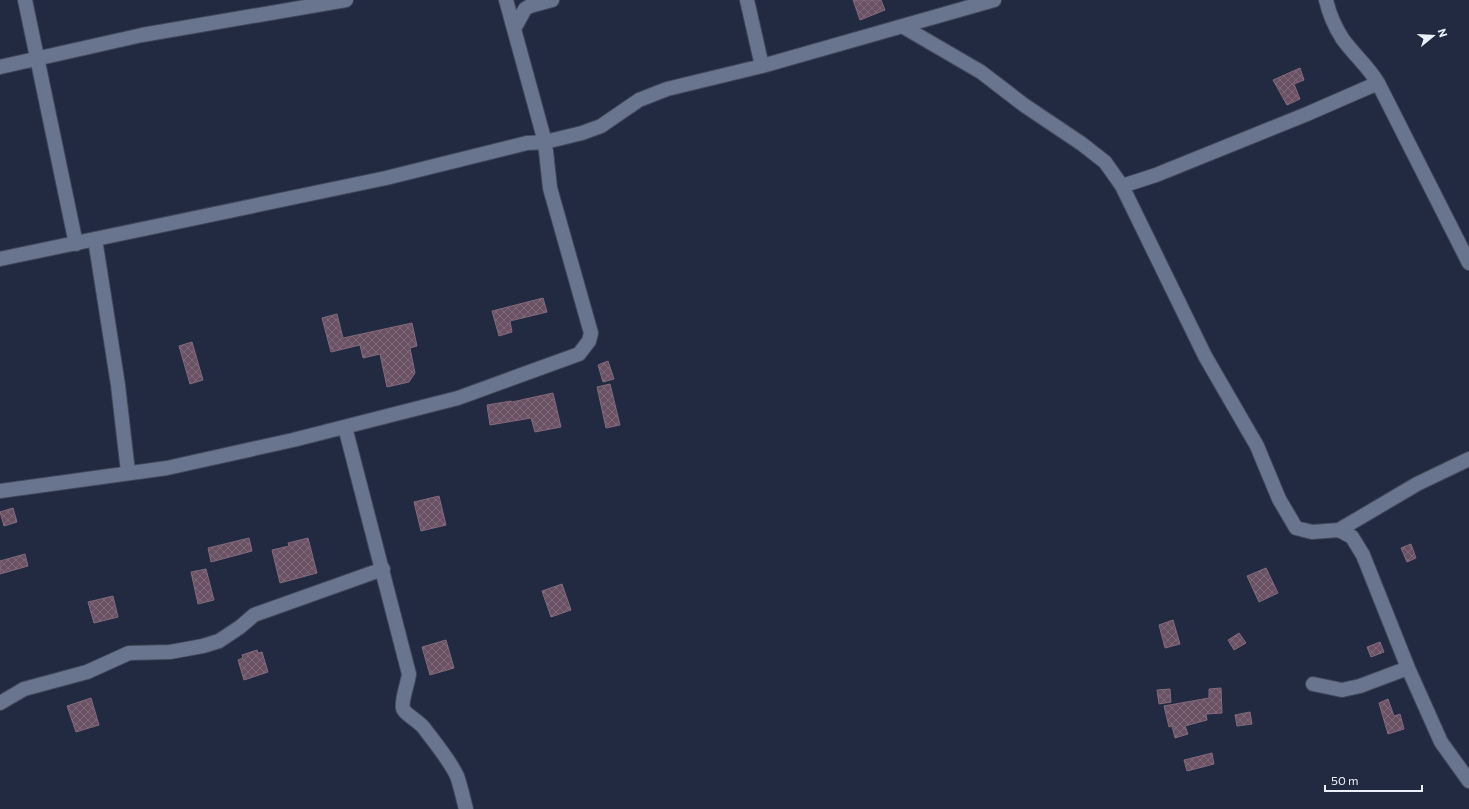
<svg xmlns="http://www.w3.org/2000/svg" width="1469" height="809" font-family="Commissioner,sans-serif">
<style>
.building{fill:url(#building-cross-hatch);stroke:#846a7d}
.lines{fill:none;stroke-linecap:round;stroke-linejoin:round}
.minor-casing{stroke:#414759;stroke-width:16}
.minor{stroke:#69748e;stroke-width:14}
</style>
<defs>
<pattern id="building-cross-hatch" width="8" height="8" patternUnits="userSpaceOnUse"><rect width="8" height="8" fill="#6a5163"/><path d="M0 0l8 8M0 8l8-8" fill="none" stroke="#7f6a7a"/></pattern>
</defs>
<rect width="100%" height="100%" fill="#212a40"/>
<path class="building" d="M853,0H881L885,10L860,20Z
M1300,68L1304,80L1294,84L1300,99L1287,105L1273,80Z
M543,298L547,312L510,321L512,332L499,336L492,311Z
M337,314L343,338L412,323L417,346L410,348L415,373L409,382L387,387L380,354L363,358L360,345L331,352L322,318Z
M192,342L203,380L190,384L179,346Z
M608,361L614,379L603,382L598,365Z
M610,384L620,425L606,428L597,387Z
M553,393L561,427L535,432L531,418L490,425L487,405L511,401L512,402Z
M439,496L446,525L421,531L414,502Z
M13,508L17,522L4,526L0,512Z
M249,538L252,551L211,562L208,548Z
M308,538L317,573L280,583L272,550L289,546L288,543Z
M1411,544L1416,558L1407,562L1401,548Z
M25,554L28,566L0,574V561Z
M1266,568L1278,593L1259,602L1247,576Z
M206,569L214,600L198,604L191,572Z
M562,584L571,610L551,617L542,591Z
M113,596L118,617L94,623L88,602Z
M1173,620L1180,644L1165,648L1159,625Z
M1239,633L1246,643L1234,650L1228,640Z
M446,640L454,668L430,675L422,647Z
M1380,642L1384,652L1371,657L1367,647Z
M257,650L258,653L262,652L268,672L244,680L238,660L243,658L242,655Z
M1221,688L1222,713L1206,714L1207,720L1185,726L1188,734L1175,738L1172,726L1169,727L1164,706L1209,698V689Z
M1170,689L1171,702L1159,704L1157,690Z
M91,698L99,725L76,732L67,706Z
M1388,699L1394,716L1400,714L1404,729L1388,734L1379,703Z
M1250,712L1252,724L1237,726L1235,715Z
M1212,753L1214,764L1187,771L1184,760Z"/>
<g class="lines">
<defs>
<path id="minor" d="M25,0L76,244
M747,0L762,66
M1326,0C1329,13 1335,27 1342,38C1353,54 1368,66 1378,83L1469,263
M902,26L981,72L1024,105L1082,144L1105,162L1122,186L1205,356L1257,446L1279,499L1296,528L1312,532L1339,530L1352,537L1363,555L1408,668L1441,742L1469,781
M514,29L525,9L530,6L552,0
M0,67L142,35L346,0
M1122,186L1156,175L1307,114L1378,83
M95,239L118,385L128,472
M0,259L386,178L527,143L545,142L582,133L601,126L639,100L667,89L762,66L994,0
M345,427L409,674C408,683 401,701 403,708C404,714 419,721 424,728C435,743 449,759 457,776C461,787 463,798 466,809
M0,491L167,468L293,440L458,398L579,354L589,341L591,333L550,188L545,142L506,0
M1339,530L1417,484L1469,459
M1313,684L1342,690L1360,686L1408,668
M0,703L24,689L87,672L129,653L170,652L203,646L219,641L240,627L254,615L383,569"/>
</defs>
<use href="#minor" class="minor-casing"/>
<use href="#minor" class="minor"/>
</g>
<g transform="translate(1433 36) rotate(72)" stroke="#212a40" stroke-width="3" paint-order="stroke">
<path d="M0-3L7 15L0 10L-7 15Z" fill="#ebf0fc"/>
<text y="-6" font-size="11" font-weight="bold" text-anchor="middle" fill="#ebf0fc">N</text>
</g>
<path d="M1325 785v6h97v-6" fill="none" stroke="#ebf0fc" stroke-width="2"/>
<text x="1331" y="785" font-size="12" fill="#ebf0fc" stroke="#212a40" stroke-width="3" paint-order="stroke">50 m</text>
</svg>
